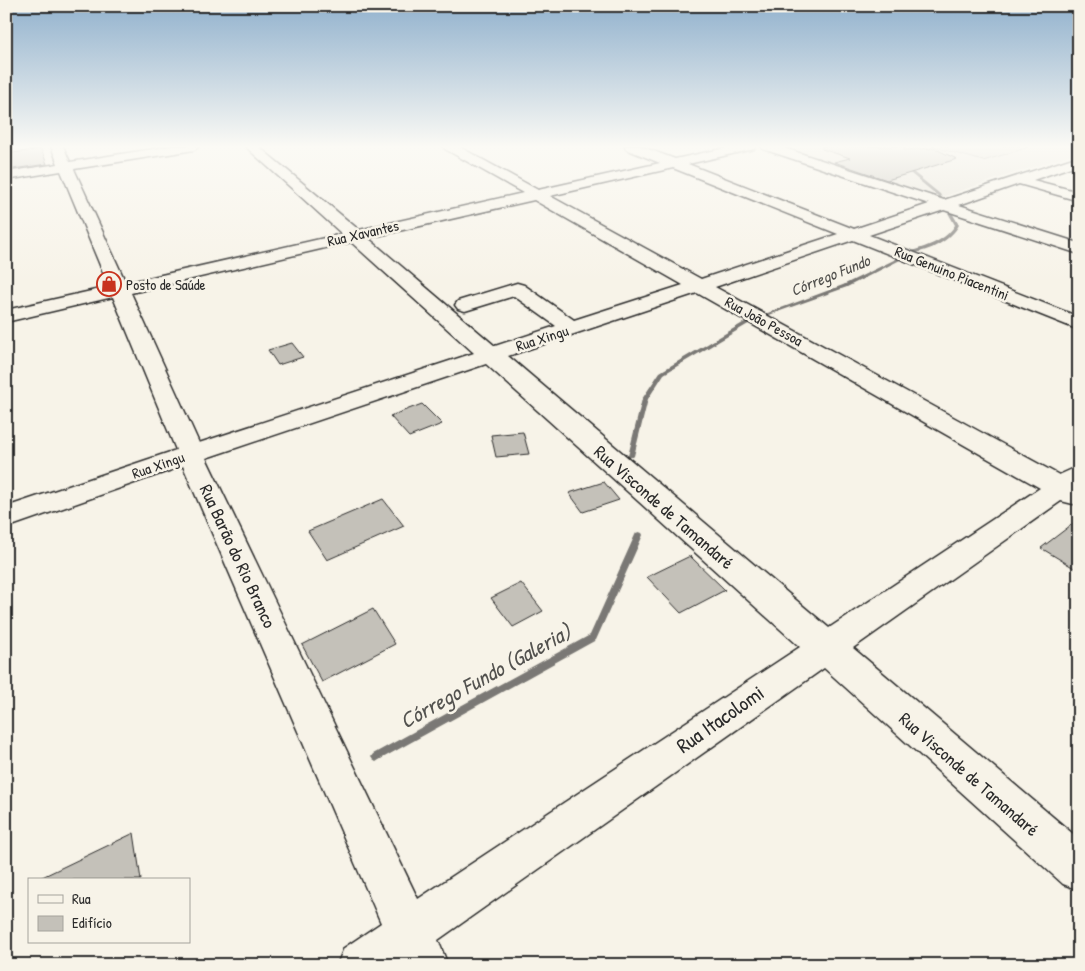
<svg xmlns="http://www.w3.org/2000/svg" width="1085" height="971" font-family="'Patrick Hand',sans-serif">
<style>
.built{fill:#e8e4da}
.green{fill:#dad6cc;stroke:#82807c}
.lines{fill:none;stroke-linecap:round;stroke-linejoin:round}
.stream{fill:#7a7874;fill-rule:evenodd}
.building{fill:#c4c1b9;stroke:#2b2b2b}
.minor-casing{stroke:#2b2b2b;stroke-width:3}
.minor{fill:#f7f3e8;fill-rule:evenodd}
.labels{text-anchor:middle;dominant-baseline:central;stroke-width:5;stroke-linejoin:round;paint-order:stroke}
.far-street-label{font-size:15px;fill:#2b2b2b;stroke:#f7f3e8}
.far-poi-label{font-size:15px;fill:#2b2b2b;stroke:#f7f3e8;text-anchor:start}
.far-water-label{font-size:16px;font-style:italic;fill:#53524f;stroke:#f7f3e8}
.street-label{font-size:18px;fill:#2b2b2b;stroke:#f7f3e8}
.near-street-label{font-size:21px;fill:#2b2b2b;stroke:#f7f3e8}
.near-water-label{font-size:22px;font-style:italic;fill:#53524f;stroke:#f7f3e8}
</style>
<rect width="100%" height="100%" fill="#f7f3e8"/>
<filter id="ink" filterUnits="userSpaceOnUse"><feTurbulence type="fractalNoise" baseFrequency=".02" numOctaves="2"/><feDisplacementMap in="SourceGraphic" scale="10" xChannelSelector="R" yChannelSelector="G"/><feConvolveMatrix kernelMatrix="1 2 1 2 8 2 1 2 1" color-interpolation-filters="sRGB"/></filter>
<g filter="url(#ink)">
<path class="built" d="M6,146H40L48,166L6,172Z
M780,146H1079V152L939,198Z"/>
<path class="green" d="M931,146H1023L1029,147L983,161Z"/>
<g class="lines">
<path class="stream" d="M905,167H907L940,194L944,202H942L938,196L905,169Z
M949,210L951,211L959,225C951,240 929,252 912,253V251C928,246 946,240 955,225L947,211Z
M900,257L904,258L847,287L769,315L765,314L843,285Z
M748,320L751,322L750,323L664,374L648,399L634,456L633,457H629L628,456L642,399L660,372Z
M639,532L642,533L643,535L596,640L379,760L376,762L373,760L371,757L373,754L590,635L635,535L636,533Z"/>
</g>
<path class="building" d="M822,146H904V150L933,148L957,159L887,180L834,162L850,158L822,149Z
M41,149L47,164L6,170V154Z
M292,343L303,357L278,365L268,350Z
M422,404L442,424L409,437L390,416Z
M523,432L529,454L496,457L491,435Z
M604,482L619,500L583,512L569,493Z
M383,499L404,526L327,560L308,531Z
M1079,519V571L1041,548Z
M690,556L725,590L681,613L647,577Z
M521,583L543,611L513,627L491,598Z
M373,609L395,644L322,682L302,645Z
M134,833L141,880H36Z"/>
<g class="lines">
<defs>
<path id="minor" d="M51,146H63L70,162L172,146H200L194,150L74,169L126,283L342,234L245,146H258L359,230L523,193L445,149L443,146H458L538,190L660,163L626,149L624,146H640L675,159L735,146H756L754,149L688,164L854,229L929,204L763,149L761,146H778L944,200L1079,156V164L1033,180L1079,192V201L1019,184L959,205L1079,243V254L944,210L869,235L1079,317V330L853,240L715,287L1059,475L1079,466V503L1073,504L1061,501L853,648L1079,839V890L1063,884L824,668L438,940L448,965H337L344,948L381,923L183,466L6,528V507L176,450L113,297L6,322V310L109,287L61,171L6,180V172L58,164ZM673,168L838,234L701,279L550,196ZM534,200L683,285L574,320L524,285L517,283L458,301L455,305L458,309L465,311L514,296L556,326L495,346L368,238ZM351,242L474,353L199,443L131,293ZM697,293L1040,488L829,628L508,356ZM486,364L800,647L418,899L206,458Z"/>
</defs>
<use href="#minor" class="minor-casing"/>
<use href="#minor" class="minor"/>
</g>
</g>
<linearGradient id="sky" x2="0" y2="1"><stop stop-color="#91b1cd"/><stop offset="0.52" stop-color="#fbfaf5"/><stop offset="1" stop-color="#fbfaf5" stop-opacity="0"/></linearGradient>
<rect width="1085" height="282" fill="url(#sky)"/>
<defs>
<symbol id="shop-ring" viewBox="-11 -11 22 22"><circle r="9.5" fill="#f7f3e8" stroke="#c8321e" stroke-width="1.5"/><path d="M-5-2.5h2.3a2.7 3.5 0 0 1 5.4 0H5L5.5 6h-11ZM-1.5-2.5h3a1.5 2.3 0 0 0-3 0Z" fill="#c8321e"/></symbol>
</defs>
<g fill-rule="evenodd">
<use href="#shop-ring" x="95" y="270" width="28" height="28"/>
</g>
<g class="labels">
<g class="far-street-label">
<text transform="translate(363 233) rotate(-13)">Rua Xavantes</text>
<text transform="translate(952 273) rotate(22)">Rua Genuino Piacentini</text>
<text transform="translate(764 321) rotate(29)">Rua João Pessoa</text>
<text transform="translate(542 338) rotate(-18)">Rua Xingu</text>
<text transform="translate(158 465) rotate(-19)">Rua Xingu</text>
</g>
<g class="far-poi-label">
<text x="126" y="284">Posto de Saúde</text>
</g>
<g class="far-water-label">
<text transform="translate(830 275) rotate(-22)">Córrego Fundo</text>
</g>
<g class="street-label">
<text transform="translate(664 507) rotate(41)">Rua Visconde de Tamandaré</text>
<text transform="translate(238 556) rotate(65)">Rua Barão do Rio Branco</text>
<text transform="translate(969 774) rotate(41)">Rua Visconde de Tamandaré</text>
</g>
<g class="near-street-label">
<text transform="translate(720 719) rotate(-35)">Rua Itacolomi</text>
</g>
<g class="near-water-label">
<text transform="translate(485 676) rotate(-29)">Córrego Fundo (Galeria)</text>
</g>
</g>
<rect width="1085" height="971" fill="none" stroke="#f7f3e8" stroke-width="25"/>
<rect x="12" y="12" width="1060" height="946" fill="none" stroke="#2b2b2b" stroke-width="2" filter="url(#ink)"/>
<rect x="28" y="878" width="162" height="65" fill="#f7f3e8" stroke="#a5a39c"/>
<rect x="38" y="895" width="25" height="8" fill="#f7f3e8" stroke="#a5a39c"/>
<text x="72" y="904" font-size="15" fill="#2b2b2b">Rua</text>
<rect x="38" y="916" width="25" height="15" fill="#c4c1b9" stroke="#a5a39c"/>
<text x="72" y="928" font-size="15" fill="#2b2b2b">Edifício</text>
</svg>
